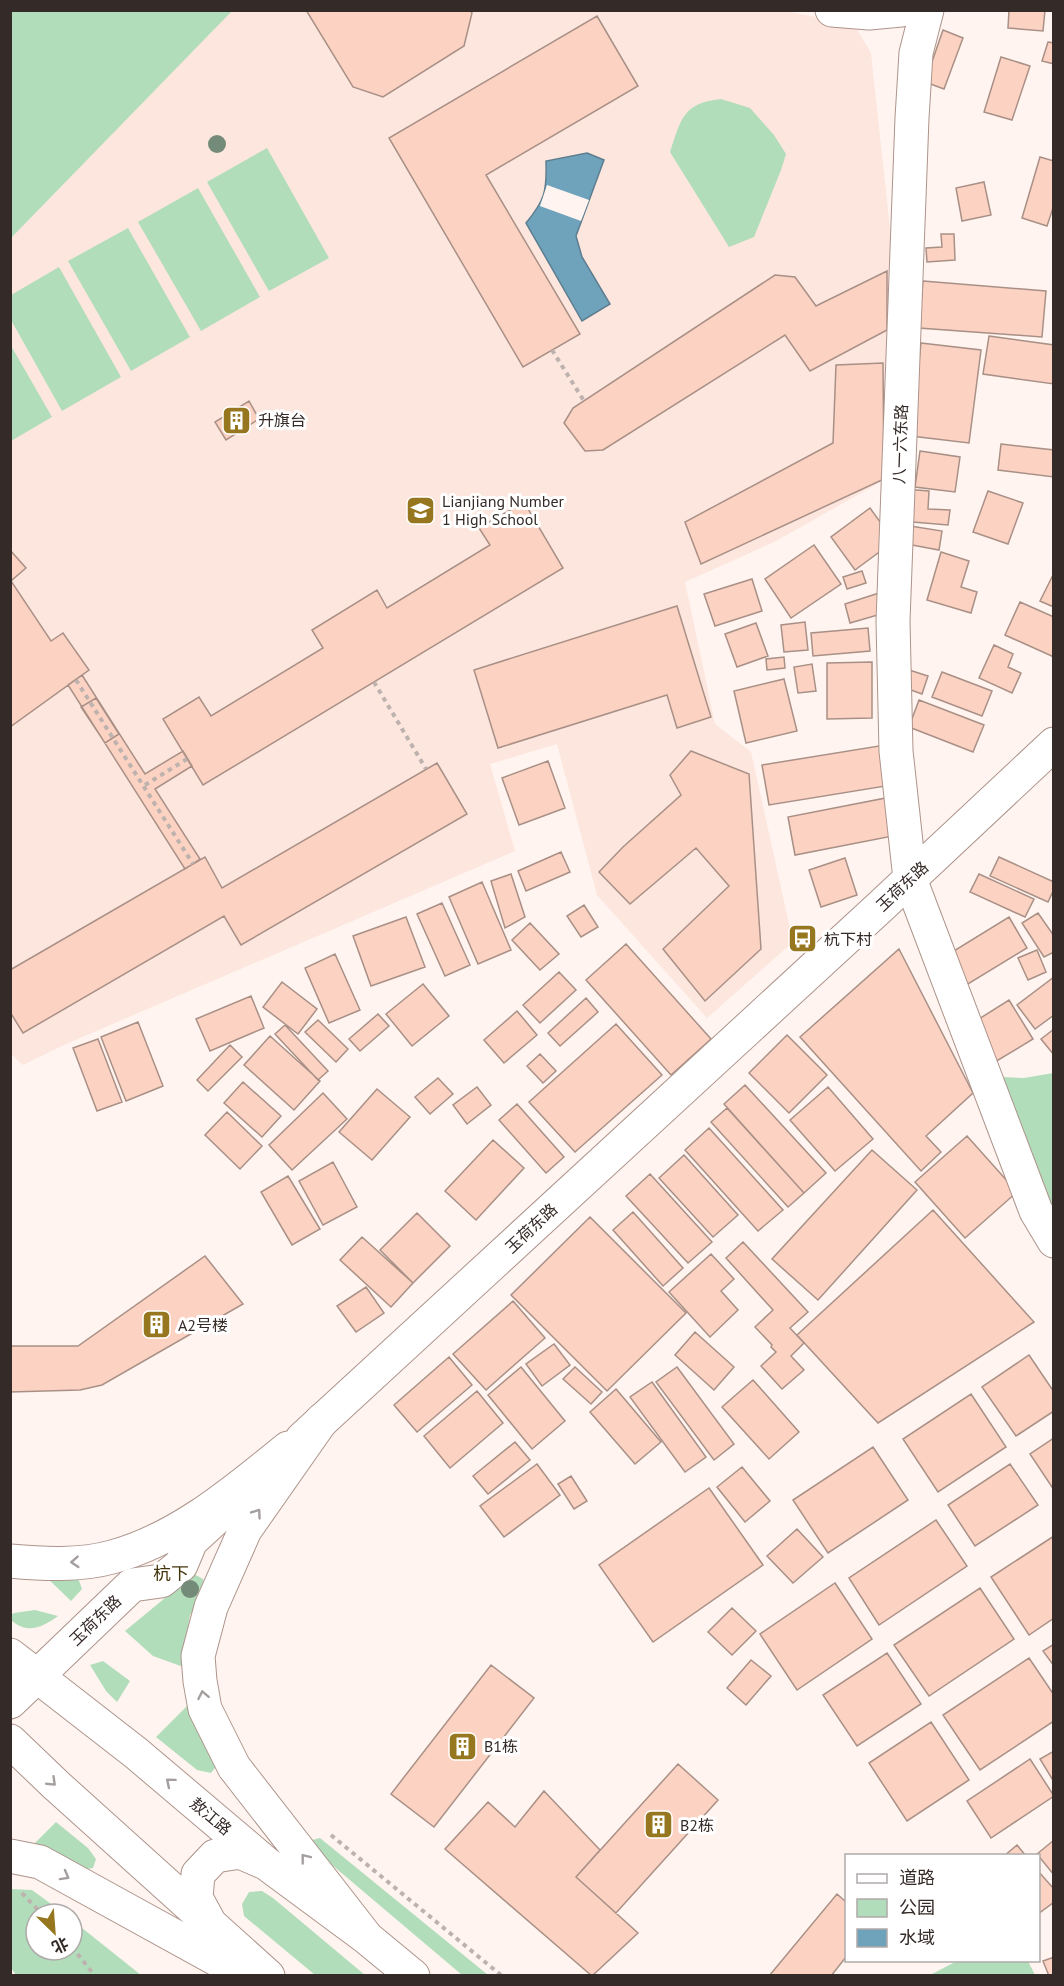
<svg xmlns="http://www.w3.org/2000/svg" width="1064" height="1986" font-family="'PT Sans','Noto Sans SC',sans-serif">
<style>
.built{fill:#fce6de}
.green{fill:#b2ddbb}
.water{fill:#6fa2bb;stroke:#5d7e8f;stroke-width:1.5}
.pier{fill:#fff4f0}
.building{fill:#fcd2c2;stroke:#a99086;stroke-width:1.5}
.lines{fill:none;stroke-linecap:round;stroke-linejoin:round}
.street-casing{stroke:#ad948b;stroke-width:35}
.secondary-casing{stroke:#ad948b;stroke-width:35}
.primary-casing{stroke:#ad948b;stroke-width:35}
.path{stroke:#bdb2ae;stroke-width:4;stroke-dasharray:4.5 4.5;stroke-linecap:butt}
.street{stroke:#fff;stroke-width:33}
.secondary{stroke:#fff;stroke-width:33}
.primary{stroke:#fff;stroke-width:33}
.tree{fill:#738b78}
.oneway{stroke:#a49f9e}
.labels{text-anchor:middle;dominant-baseline:central;stroke-width:6;stroke-linejoin:round;paint-order:stroke}
.poi-label{font-size:16px;fill:#342a27;stroke:#fff;text-anchor:start}
.street-label{font-size:16px;fill:#342a27;stroke:#fff}
.neighbourhood-label{font-size:18px;fill:#43340b;stroke:#fff}
</style>
<rect width="100%" height="100%" fill="#fff4f0"/>
<path class="built" d="M779,10L842,22L856,28L871,53L890,229L888,478L776,541L685,582L715,724L751,752L793,942L707,1018L597,895L557,744L490,764L515,851L66,1044L23,1065L11,1054L10,11Z"/>
<path class="green" d="M11,10L232,11L11,238L10,11Z
M721,99L750,108L774,135L786,154L781,170L754,237L729,247L670,152C681,119 683,103 721,99Z
M267,148L329,258L269,291L207,182Z
M198,188L260,297L201,331L138,222Z
M128,228L190,337L131,371L68,261Z
M59,267L121,377L62,411L11,320V295Z
M10,344L52,417L11,441H10Z
M1053,1073V1225L1042,1197L1041,1176L1024,1158L1001,1077L1024,1078Z
M43,1574L77,1575L82,1589L71,1601Z
M194,1574L203,1579L205,1592L190,1615L184,1651L186,1668L153,1656L125,1631Z
M35,1610L58,1616C43,1627 27,1635 11,1620V1615L14,1613Z
M103,1661L130,1681L117,1702L106,1691L90,1665Z
M191,1702L219,1763L211,1773L197,1770L156,1737Z
M56,1822L88,1848L96,1859L93,1868L81,1870L32,1846Z
M320,1838L488,1975H462L312,1848V1840Z
M11,1889L32,1890L65,1914H36V1950H72V1920L141,1975H16L11,1968Z
M262,1891L273,1898L365,1975H315L244,1916L242,1904L249,1892Z
M957,1961H1028L1035,1975H930Z"/>
<path class="water" d="M587,153L604,160L576,236L582,257L610,304L582,321L526,223C545,200 547,191 546,161Z"/>
<path class="pier" d="M547,185L589,200L581,221L540,206Z"/>
<path class="building" d="M306,10H470L472,13L464,46L383,97L353,87Z
M1009,10H1045L1043,31L1008,28Z
M597,16L638,86L486,175L580,334L523,367L389,138Z
M943,30L963,38L944,89L925,82Z
M1048,42L1054,43V64L1042,61Z
M1001,57L1030,66L1012,120L984,112Z
M1040,157L1054,161V205L1047,226L1022,218Z
M984,182L991,215L962,221L956,188Z
M941,234H954L955,260L927,262L926,248L942,247Z
M887,271V330L810,371L785,335L603,450L585,451L564,423L573,408L775,275L795,277L816,306Z
M923,281L1046,291L1042,337L919,328Z
M989,336L1054,345V384L983,374Z
M921,343L981,350L969,443L911,436Z
M883,363L884,479L701,564L685,522L833,443L836,365Z
M249,401L259,419L226,440L215,422Z
M1001,444L1054,450V477L998,470Z
M920,451L960,457L955,492L915,487Z
M904,489L929,491L928,509L950,510L948,525L901,521Z
M988,491L1023,503L1008,544L973,532Z
M524,502L563,568L203,785L163,719L199,697L211,716L323,648L312,630L377,590L387,608L490,545L479,528Z
M870,508L894,541L855,570L831,537Z
M904,525L942,531L939,550L901,543Z
M814,545L841,584L791,618L765,579Z
M10,550L26,568L11,581L51,641L63,633L89,670L10,727Z
M941,552L969,561L961,587L977,592L971,613L927,600Z
M862,571L866,583L847,589L843,577Z
M1053,575H1054V607L1040,601Z
M752,579L762,611L715,626L704,594Z
M882,592L888,612L850,623L845,604Z
M1020,602L1054,617V657L1005,635Z
M677,606L711,717L677,728L667,695L498,748L474,670Z
M805,622L808,650L784,652L781,625Z
M756,623L768,656L737,667L725,634Z
M868,628L870,651L813,656L811,633Z
M994,645L1013,654L1008,667L1021,673L1012,693L979,678Z
M784,657L785,668L767,670L766,659Z
M872,662V718L827,719V663Z
M812,664L816,691L798,693L794,667Z
M906,669L928,676L922,694L900,686Z
M942,672L992,691L982,716L932,697Z
M82,675L145,774L183,751L192,766L155,789L200,859L185,869L68,685Z
M784,679L797,731L746,743L734,691Z
M96,698L119,734L105,743L81,707Z
M919,700L984,725L973,752L909,727Z
M885,745L892,785L769,805L762,765Z
M691,751L749,774L761,949L705,1001L663,949L729,886L696,848L630,904L599,872L623,847L681,795L670,775Z
M548,761L565,808L519,825L502,778Z
M437,763L467,814L241,945L224,916L23,1033L10,1012V970L205,857L222,888Z
M891,797L898,835L795,855L788,817Z
M561,852L570,872L526,891L518,871Z
M999,857L1054,882V889L1048,902L990,876Z
M845,858L857,895L821,907L809,870Z
M511,874L525,917L505,928L491,881Z
M979,874L1034,899L1025,917L970,892Z
M482,882L511,950L478,964L449,897Z
M442,903L470,965L445,976L417,914Z
M584,905L598,927L581,937L567,916Z
M1038,913L1054,936V952L1044,957L1022,923Z
M406,917L425,967L371,986L353,936Z
M1009,917L1027,948L963,987L944,957Z
M530,923L559,954L540,970L512,940Z
M626,944L711,1039L671,1075L586,980Z
M899,949L973,1093L926,1136L941,1152L921,1171L800,1037Z
M1037,950L1046,972L1028,980L1018,958Z
M335,954L360,1010L329,1023L305,968Z
M559,972L576,990L540,1023L523,1005Z
M1054,977V1015L1035,1029L1017,1005Z
M282,982L317,1009L298,1034L263,1007Z
M423,984L449,1016L412,1046L386,1014Z
M251,996L264,1028L210,1051L196,1019Z
M586,998L598,1012L560,1046L548,1033Z
M1009,1000L1033,1039L995,1062L971,1024Z
M517,1011L537,1035L504,1063L484,1040Z
M378,1014L389,1026L360,1051L349,1039Z
M318,1020L348,1049L336,1062L305,1032Z
M138,1022L163,1086L126,1101L101,1037Z
M616,1024L662,1075L575,1152L529,1102Z
M285,1025L328,1071L318,1080L275,1034Z
M1054,1029V1055L1041,1039Z
M787,1035L827,1075L789,1113L749,1073Z
M270,1036L320,1081L294,1110L244,1065Z
M98,1039L122,1102L97,1111L73,1048Z
M230,1045L242,1057L208,1091L197,1080Z
M540,1054L556,1071L543,1083L527,1066Z
M438,1078L453,1094L430,1114L415,1097Z
M243,1082L281,1116L262,1137L224,1103Z
M745,1085L826,1173L804,1193L724,1104Z
M477,1087L491,1105L467,1124L453,1105Z
M828,1087L873,1139L835,1171L790,1120Z
M377,1089L410,1117L372,1160L339,1132Z
M323,1093L347,1119L292,1170L269,1145Z
M517,1104L564,1157L546,1173L499,1120Z
M727,1108L804,1193L788,1207L711,1122Z
M227,1112L262,1146L240,1169L205,1135Z
M709,1128L783,1210L758,1231L685,1150Z
M967,1136L1017,1192L965,1238L915,1182Z
M493,1140L524,1168L476,1220L445,1191Z
M872,1150L917,1190L818,1300L772,1259Z
M684,1155L738,1215L713,1237L659,1178Z
M333,1162L357,1207L323,1225L299,1181Z
M650,1174L712,1242L688,1263L626,1196Z
M288,1176L320,1229L292,1245L261,1192Z
M933,1210L1034,1322L878,1423L797,1335Z
M633,1212L683,1268L663,1286L613,1230Z
M417,1213L450,1246L413,1283L380,1250Z
M590,1217L686,1313L607,1391L511,1295Z
M362,1237L413,1283L391,1307L340,1260Z
M743,1242L808,1312L790,1328L804,1343L791,1356L804,1370L782,1389L761,1366L776,1352L771,1347L772,1345L755,1327L773,1310L726,1258Z
M711,1254L734,1279L721,1291L738,1310L710,1337L669,1292Z
M205,1256L243,1304L102,1385L80,1390L10,1392V1346H78Z
M366,1287L384,1313L356,1332L337,1306Z
M513,1301L545,1338L486,1390L453,1354Z
M695,1332L734,1367L714,1390L675,1355Z
M554,1344L570,1365L542,1386L526,1364Z
M1029,1355L1054,1392V1411L1016,1436L982,1387Z
M449,1357L472,1385L417,1432L394,1405Z
M521,1367L565,1421L532,1449L488,1395Z
M575,1367L602,1392L591,1404L563,1379Z
M677,1367L734,1444L714,1460L656,1382Z
M753,1380L799,1432L769,1459L722,1407Z
M652,1382L706,1457L685,1472L630,1397Z
M616,1389L661,1442L635,1464L590,1412Z
M477,1391L503,1423L450,1468L424,1436Z
M971,1394L1006,1447L938,1492L903,1439Z
M1054,1438V1490L1030,1454Z
M515,1442L530,1460L488,1494L473,1476Z
M873,1447L908,1500L828,1553L793,1500Z
M537,1464L560,1495L504,1537L480,1506Z
M1010,1464L1038,1505L975,1546L948,1505Z
M742,1467L770,1501L745,1522L717,1487Z
M571,1476L587,1501L574,1509L558,1484Z
M709,1488L763,1565L653,1642L599,1565Z
M936,1520L967,1566L879,1625L849,1578Z
M797,1529L823,1557L793,1583L767,1556Z
M1054,1536V1618L1029,1635L991,1577Z
M835,1583L872,1639L797,1690L760,1634Z
M980,1588L1014,1639L929,1696L894,1645Z
M732,1608L756,1631L732,1655L708,1632Z
M1054,1644V1666L1043,1651Z
M887,1653L921,1704L857,1746L823,1695Z
M1029,1658L1054,1695V1721L980,1770L943,1715Z
M751,1660L771,1676L746,1705L727,1688Z
M491,1665L534,1698L434,1827L391,1794Z
M931,1722L969,1780L907,1821L869,1763Z
M1054,1751V1782L1040,1759Z
M1030,1759L1054,1796L991,1838L967,1801Z
M678,1764L718,1800L616,1913L576,1877Z
M544,1791L600,1850L576,1877L638,1933L592,1976L445,1849L488,1802L515,1827Z
M1054,1840V1875L1037,1854Z
M1017,1845L1026,1856H1004Z
M1038,1871L1054,1889V1902L1038,1914Z
M837,1894L846,1902V1957L831,1976H769Z
M1054,1957V1976H1049L1043,1961Z"/>
<g class="lines">
<defs>
<path id="street" d="M910,879L1036,1211L1054,1241"/>
<path id="secondary" d="M832,10L869,13L901,10
M910,879L896,751L893,621L912,118L916,53L927,10
M302,1439L880,907L1054,744
M10,1702L132,1585L161,1581L181,1565L191,1541L226,1509"/>
<path id="primary" d="M322,1420L245,1530L211,1607L198,1656L200,1681L205,1709L234,1767L367,1938
M10,1561C43,1564 80,1566 112,1557C179,1539 235,1491 288,1448
M10,1655L136,1753L267,1864L367,1938L413,1976
M10,1741L56,1785L268,1976
M10,1856L40,1862L247,1976
M208,1920L196,1898L198,1874L215,1856L240,1852L263,1862"/>
</defs>
<use href="#street" class="street-casing"/>
<use href="#secondary" class="secondary-casing"/>
<use href="#primary" class="primary-casing"/>
<path class="path" d="M552,350L584,401
M76,680L193,864
M374,682L426,769
M145,785L187,759
M331,1835L502,1976
M22,1893L42,1914
M72,1947L95,1976"/>
<use href="#street" class="street"/>
<use href="#secondary" class="secondary"/>
<use href="#primary" class="primary"/>
</g>
<g class="tree">
<circle cx="217" cy="144" r="9"/>
<circle cx="190" cy="1589" r="9"/>
</g>
<defs><path id="oneway-chevron" d="M-2-3.5L2.5 0L-2 3.5" fill="none" stroke-width="1.6" stroke-linecap="round" stroke-linejoin="round" transform="scale(1.5)"/></defs>
<g class="oneway">
<use href="#oneway-chevron" transform="translate(257 1513) rotate(-55)"/>
<use href="#oneway-chevron" transform="translate(75 1562) rotate(176)"/>
<use href="#oneway-chevron" transform="translate(203 1695) rotate(-101)"/>
<use href="#oneway-chevron" transform="translate(52 1782) rotate(44)"/>
<use href="#oneway-chevron" transform="translate(170 1782) rotate(-140)"/>
<use href="#oneway-chevron" transform="translate(305 1858) rotate(-128)"/>
<use href="#oneway-chevron" transform="translate(65 1876) rotate(29)"/>
</g>
<defs>
<symbol id="building-square" viewBox="-11 -11 22 22"><rect x="-9" y="-9" width="18" height="18" rx="4" fill="#96771f" stroke="#fff"/><path d="M-4-6H4V6H1V3H-1V6H-4ZM-2.5-4.3h1.7v1.8h-1.7ZM.8-4.3h1.7v1.8H.8ZM-2.5-1h1.7V.8h-1.7ZM.8-1h1.7V.8H.8Z" fill="#fff"/></symbol>
<symbol id="school-square" viewBox="-11 -11 22 22"><rect x="-9" y="-9" width="18" height="18" rx="4" fill="#96771f" stroke="#fff"/><path d="M0-5L7-2L0 1L-7-2ZM-4 1L0 2.5L4 1V4Q0 6-4 4Z" fill="#fff"/></symbol>
<symbol id="bus-square" viewBox="-11 -11 22 22"><rect x="-9" y="-9" width="18" height="18" rx="4" fill="#96771f" stroke="#fff"/><path d="M-5-6H5V4H4V6H2V4H-2V6H-4V4H-5ZM-3.5-4V0h7V-4ZM-3.5 1.2v1.5H-2V1.2ZM2 1.2v1.5H3.5V1.2Z" fill="#fff"/></symbol>
</defs>
<g fill-rule="evenodd">
<use href="#building-square" x="220" y="404" width="33" height="33"/>
<use href="#school-square" x="404" y="494" width="33" height="33"/>
<use href="#bus-square" x="786" y="922" width="33" height="33"/>
<use href="#building-square" x="140" y="1308" width="33" height="33"/>
<use href="#building-square" x="446" y="1730" width="33" height="33"/>
<use href="#building-square" x="642" y="1808" width="33" height="33"/>
</g>
<g class="labels">
<g class="poi-label">
<text x="258" y="420">升旗台</text>
<text x="442" y="501">Lianjiang Number<tspan x="442" dy="18">1 High School</tspan></text>
<text x="824" y="939">杭下村</text>
<text x="178" y="1325">A2号楼</text>
<text x="484" y="1746">B1栋</text>
<text x="680" y="1825">B2栋</text>
</g>
<g class="street-label">
<text transform="translate(900 444) rotate(-88)">八一六东路</text>
<text transform="translate(902 886) rotate(-43)">玉荷东路</text>
<text transform="translate(531 1228) rotate(-43)">玉荷东路</text>
<text transform="translate(95 1620) rotate(-44)">玉荷东路</text>
<text transform="translate(211 1816) rotate(40)">敖江路</text>
</g>
<g class="neighbourhood-label">
<text x="171" y="1573">杭下</text>
</g>
</g>
<rect width="1064" height="1986" fill="none" stroke="#342a27" stroke-width="24"/>
<rect x="845" y="1854" width="195" height="108" fill="#ffffff" stroke="#aeaaa9" stroke-width="1.5"/>
<rect x="857" y="1874" width="30" height="9" fill="#ffffff" stroke="#aeaaa9" stroke-width="1.5"/>
<text x="899" y="1884" font-size="18" fill="#342a27">道路</text>
<rect x="857" y="1899" width="30" height="18" fill="#b2ddbb" stroke="#aeaaa9" stroke-width="1.5"/>
<text x="899" y="1914" font-size="18" fill="#342a27">公园</text>
<rect x="857" y="1929" width="30" height="18" fill="#6fa2bb" stroke="#aeaaa9" stroke-width="1.5"/>
<text x="899" y="1944" font-size="18" fill="#342a27">水域</text>
<g transform="translate(54 1932) rotate(155)"><circle r="28" fill="#ffffff" stroke="#aeaaa9" stroke-width="1.5"/>
<path d="M0-4.5L10 22L0 15L-10 22Z" fill="#96771f"/>
<text y="-9" font-size="16" font-weight="bold" text-anchor="middle" fill="#342a27">北</text>
</g>
</svg>
